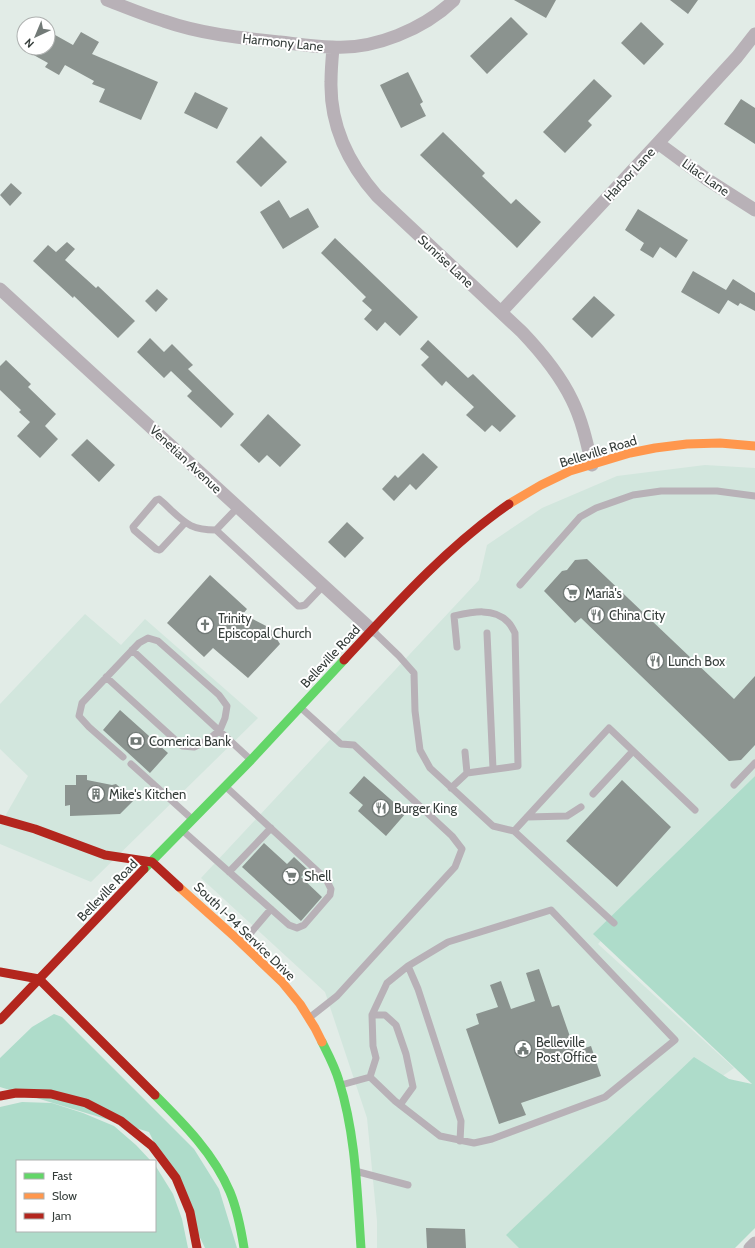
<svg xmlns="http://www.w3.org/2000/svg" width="755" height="1248" font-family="Cabin,sans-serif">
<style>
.built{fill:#d2e6dd}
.green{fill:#aedcca}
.building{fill:#8b938f}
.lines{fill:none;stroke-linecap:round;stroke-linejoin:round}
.lane{stroke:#b8b1b7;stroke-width:7}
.street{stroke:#b8b1b7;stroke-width:13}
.fast{stroke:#63d668;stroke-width:9}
.slow{stroke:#ff974d;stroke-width:9}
.jam{stroke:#b3261e;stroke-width:9}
.labels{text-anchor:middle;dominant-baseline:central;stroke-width:4;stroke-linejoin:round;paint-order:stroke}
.street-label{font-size:13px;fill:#353d3a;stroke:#fff}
.poi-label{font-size:13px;fill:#353d3a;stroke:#fff;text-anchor:start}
</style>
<rect width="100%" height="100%" fill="#e2ece7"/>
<path class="built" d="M705,465L755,468V776L723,807L598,944L734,1068L573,1180L521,1248H377V1221L367,1118L325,992L201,878L479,580L487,545L542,508L617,476Z
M85,614L121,645L145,619L258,718L91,882L0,844V825L28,776L0,749V704Z"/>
<path class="green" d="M755,776V1228L735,1248H519L506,1235L694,1057L729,1079L752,1084L593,934Z
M54,1014L62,1017L194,1149L219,1189L237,1248H205L149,1132L0,1087V1058L32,1027Z
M22,1102L52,1103L83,1113L114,1126L136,1145L151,1161H17V1231H155V1165L173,1194L182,1219L188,1248H0V1107Z"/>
<path class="building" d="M514,0H556L546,18Z
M670,0H698L688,14Z
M511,17L528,34L487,74L470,56Z
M641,22L664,44L644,65L621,43Z
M48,31L73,45L81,32L99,42L92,54L158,82L141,120L99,102L105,89L92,84L94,81L65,65L59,75L45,67L48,63L21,48H48Z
M408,72L423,102L420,104L426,116L401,128L380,85Z
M594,79L612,96L588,121L592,125L565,153L543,132Z
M195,92L228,108L217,129L184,113Z
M741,99L755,108V144L724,124Z
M443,132L485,173L482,176L511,204L516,199L541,222L517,248L420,155Z
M261,136L287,162L261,187L236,162Z
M11,183L22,193L10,206L0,195Z
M279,200L290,218L308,208L319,227L283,249L260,212Z
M638,209L688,240L676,258L660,247L653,258L640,250L644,243L625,230Z
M335,238L418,317L400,336L385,322L377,331L364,319L372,310L362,301L366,297L321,253Z
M67,242L75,249L65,260L96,288L98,286L135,321L118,338L74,296L73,298L33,261L48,245L56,252Z
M693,271L726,290L733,279L755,293V311L740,303L738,306L728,300L719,314L681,292Z
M157,289L168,299L156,312L145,301Z
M594,296L615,315L592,338L572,319Z
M150,338L164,352L172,344L193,365L188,369L234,414L221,428L187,396L192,391L171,371L164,378L137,352Z
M428,340L468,378L473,374L516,416L500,432L492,425L485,432L466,415L474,407L446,381L442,386L421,365L429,357L420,349Z
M6,360L31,384L28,387L56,414L45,426L58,439L40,458L17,436L30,422L19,412L21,410L0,390V366Z
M268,414L301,445L280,467L267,455L259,463L240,445Z
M87,439L115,465L99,482L71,455Z
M423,453L438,467L416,490L410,484L394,501L382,489L395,475L398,478Z
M347,522L364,538L345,558L328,542Z
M587,559L734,699L755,676V745L741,760L729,761L581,618L575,623L544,591L562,571L567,570L575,560Z
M210,575L247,609L243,614L270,628L280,644L248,678L213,648L204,657L167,623Z
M120,710L168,753L150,773L103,730Z
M76,775H87V780L112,785L116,784L134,800L120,814L70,816V805L65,806V785H76Z
M364,776L406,813L386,836L358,811L363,805L349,793Z
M622,780L671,827L617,887L566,841Z
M264,843L287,864L294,857L308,870L301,877L322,897L301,921L242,867Z
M539,969L552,1007L559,1005L575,1051L591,1046L601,1076L521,1103L526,1115L499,1124L466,1029L479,1024L476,1014L498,1007L490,985L501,981L511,1009L535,1001L526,973Z
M426,1228L465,1229L466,1248H427Z"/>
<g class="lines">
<path class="lane" d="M185,523L161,549L159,550L156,549L134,530L133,527L156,500L159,499C163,502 167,506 171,510C187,525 193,530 216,530L298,606H301L305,605L324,585
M216,530L238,507
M520,585L580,517L596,508L633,495L661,491H717L755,496
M372,630L399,656L414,673L415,711L420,750L430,768L493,826L514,831L609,728L695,810
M487,633L493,769
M132,650L251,760
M106,677L182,746L194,747L208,740L220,730L225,718L227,706L219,695L158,641L148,638L139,643L82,703L79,716L89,727L123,757
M300,707L341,744L354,745L452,836L462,849L455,867L420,905L337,996L309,1018
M465,752L467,773
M131,764L192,819
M734,785L755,763
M451,788L467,773L518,766L515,633C513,629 511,625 508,622C494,607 472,612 454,616L457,647
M593,794L633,751
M527,817L567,816L581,807
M182,830L289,925L297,928L304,925L330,895L331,889L326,879L225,786
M514,831L614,923
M229,872L271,828
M242,943L271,909
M408,966L418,989L461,1121L460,1141
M372,1015H385L396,1025L406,1054L413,1087L400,1105
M341,1085L370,1077L395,1101L440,1136L474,1143L492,1139L605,1097L675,1040L551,910L448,942L408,966L387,983L372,1015L373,1046L376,1058L370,1077
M355,1171L408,1185"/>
<path class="street" d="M107,0C125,7 144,15 164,21C201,34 241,38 280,42C297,44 315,47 332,47C374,50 424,29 454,0
M333,48C332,59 331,70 331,82C330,126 348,163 377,196L522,332C541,352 560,375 572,400C582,420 587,443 592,465
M658,143L708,180L755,210
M0,289L372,630
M501,312L658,143L737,57L755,34
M750,1248L755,1243"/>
<path class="fast" d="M144,869L251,760L344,660
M322,1042C328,1054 335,1067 339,1081C356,1135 357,1192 361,1248
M155,1095C184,1124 214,1154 230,1192C237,1209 241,1229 244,1248"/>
<path class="slow" d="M509,504L541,485L570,471L630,453L655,448L687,444L720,443L755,446
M179,887L236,938L282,982L300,1004L315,1028L322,1042"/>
<path class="jam" d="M344,660C395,605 447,547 509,504
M0,819L35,829L105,855L152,862L179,887
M0,972L39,979L155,1095
M0,1020L144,869
M0,1096L16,1093L51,1094L86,1103L121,1121L152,1146L176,1178L190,1212L197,1248"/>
</g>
<defs>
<symbol id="supermarket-ring" viewBox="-11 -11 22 22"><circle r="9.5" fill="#fff" stroke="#727a77" stroke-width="1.5"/><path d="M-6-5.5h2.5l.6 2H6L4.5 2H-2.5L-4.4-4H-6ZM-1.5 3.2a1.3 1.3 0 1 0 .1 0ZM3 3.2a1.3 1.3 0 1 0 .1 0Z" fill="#727a77"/></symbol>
<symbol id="restaurant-ring" viewBox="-11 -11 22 22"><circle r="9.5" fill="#fff" stroke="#727a77" stroke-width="1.5"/><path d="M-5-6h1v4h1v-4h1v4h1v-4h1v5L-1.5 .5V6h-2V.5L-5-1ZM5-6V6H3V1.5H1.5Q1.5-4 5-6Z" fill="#727a77"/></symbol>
<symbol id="church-ring" viewBox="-11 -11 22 22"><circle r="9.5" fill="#fff" stroke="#727a77" stroke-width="1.5"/><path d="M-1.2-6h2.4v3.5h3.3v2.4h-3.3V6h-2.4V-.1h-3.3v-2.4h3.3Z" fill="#727a77"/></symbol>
<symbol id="bank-ring" viewBox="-11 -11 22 22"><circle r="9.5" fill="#fff" stroke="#727a77" stroke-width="1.5"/><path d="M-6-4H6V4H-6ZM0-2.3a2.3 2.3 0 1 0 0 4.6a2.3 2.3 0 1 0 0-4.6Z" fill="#727a77"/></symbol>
<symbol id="building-ring" viewBox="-11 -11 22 22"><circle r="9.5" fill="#fff" stroke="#727a77" stroke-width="1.5"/><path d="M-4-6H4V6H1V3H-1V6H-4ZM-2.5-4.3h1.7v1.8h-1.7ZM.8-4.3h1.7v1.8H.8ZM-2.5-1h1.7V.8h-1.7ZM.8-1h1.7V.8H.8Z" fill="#727a77"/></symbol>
<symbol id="civic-ring" viewBox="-11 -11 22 22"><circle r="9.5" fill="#fff" stroke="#727a77" stroke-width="1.5"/><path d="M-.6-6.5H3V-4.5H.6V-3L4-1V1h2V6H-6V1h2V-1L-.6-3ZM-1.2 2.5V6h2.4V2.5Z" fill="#727a77"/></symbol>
</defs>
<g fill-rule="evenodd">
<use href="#supermarket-ring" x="562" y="583" width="20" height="20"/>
<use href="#restaurant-ring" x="586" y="605" width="20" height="20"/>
<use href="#church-ring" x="195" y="615" width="20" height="20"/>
<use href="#restaurant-ring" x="645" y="651" width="20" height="20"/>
<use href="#bank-ring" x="126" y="731" width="20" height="20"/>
<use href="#building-ring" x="86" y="784" width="20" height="20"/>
<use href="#restaurant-ring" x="371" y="798" width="20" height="20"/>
<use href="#supermarket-ring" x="281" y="866" width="20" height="20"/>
<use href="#civic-ring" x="513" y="1039" width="20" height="20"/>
</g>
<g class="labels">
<g class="street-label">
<text transform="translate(283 42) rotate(6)">Harmony Lane</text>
<text transform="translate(629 174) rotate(-47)">Harbor Lane</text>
<text transform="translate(706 177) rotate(35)">Lilac Lane</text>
<text transform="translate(446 261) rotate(43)">Sunrise Lane</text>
<text transform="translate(598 451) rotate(-17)">Belleville Road</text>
<text transform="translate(186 459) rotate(43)">Venetian Avenue</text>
<text transform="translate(330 656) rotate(-47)">Belleville Road</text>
<text transform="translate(107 890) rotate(-46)">Belleville Road</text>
<text transform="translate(245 931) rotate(44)">South I-94 Service Drive</text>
</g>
<g class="poi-label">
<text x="585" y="593">Maria's</text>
<text x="609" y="615">China City</text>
<text x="218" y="618">Trinity<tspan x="218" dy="15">Episcopal Church</tspan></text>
<text x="668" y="661">Lunch Box</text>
<text x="149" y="741">Comerica Bank</text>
<text x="109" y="794">Mike's Kitchen</text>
<text x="394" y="808">Burger King</text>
<text x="304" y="876">Shell</text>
<text x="536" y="1042">Belleville<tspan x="536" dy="15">Post Office</tspan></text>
</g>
</g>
<rect x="16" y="1160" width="140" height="72" fill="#ffffff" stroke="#aeb1b0"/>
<rect x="24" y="1173" width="20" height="6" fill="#63d668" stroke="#aeb1b0"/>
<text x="52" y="1180" font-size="12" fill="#353d3a">Fast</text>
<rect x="24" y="1193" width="20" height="6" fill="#ff974d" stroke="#aeb1b0"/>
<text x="52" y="1200" font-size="12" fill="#353d3a">Slow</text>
<rect x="24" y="1213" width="20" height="6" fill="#b3261e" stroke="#aeb1b0"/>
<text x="52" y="1220" font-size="12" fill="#353d3a">Jam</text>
<g transform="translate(36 36) rotate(224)"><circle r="19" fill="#ffffff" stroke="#aeb1b0"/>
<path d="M0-3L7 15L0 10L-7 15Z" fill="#727a77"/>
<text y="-6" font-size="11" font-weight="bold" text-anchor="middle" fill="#353d3a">N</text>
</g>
</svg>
